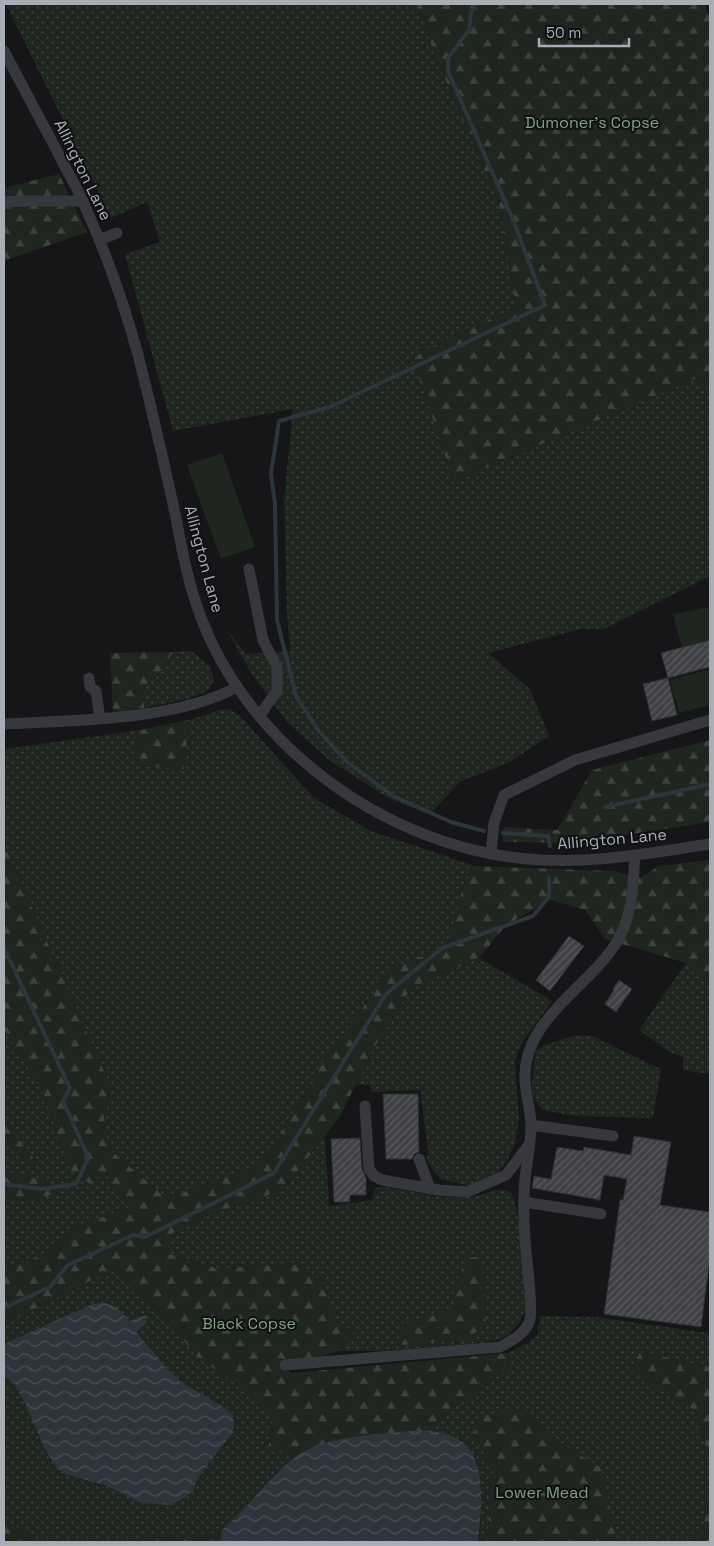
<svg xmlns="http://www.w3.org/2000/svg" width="714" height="1546" font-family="'Space Grotesk',sans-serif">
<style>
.grass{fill:url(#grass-dots)}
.forest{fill:url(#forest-firs)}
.pitch{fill:#1e261f}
.water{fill:url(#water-waves)}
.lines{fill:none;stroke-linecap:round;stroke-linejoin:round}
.stream{stroke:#2c353c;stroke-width:4}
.building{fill:url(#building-hatch);stroke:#303034}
.minor{stroke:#37383d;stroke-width:11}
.labels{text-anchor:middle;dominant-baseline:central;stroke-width:4;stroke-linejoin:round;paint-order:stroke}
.park-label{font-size:16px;fill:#7fa381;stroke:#111113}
.street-label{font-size:16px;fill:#a8adb8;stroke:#111113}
</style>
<defs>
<pattern id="grass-dots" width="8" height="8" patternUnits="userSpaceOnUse" patternTransform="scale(1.25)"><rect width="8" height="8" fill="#1e261f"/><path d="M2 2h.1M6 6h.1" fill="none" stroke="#3c433d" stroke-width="1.8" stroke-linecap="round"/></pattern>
<pattern id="forest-firs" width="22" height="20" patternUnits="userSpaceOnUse" patternTransform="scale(1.25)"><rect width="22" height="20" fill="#1e261f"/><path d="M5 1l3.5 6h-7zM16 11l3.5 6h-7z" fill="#3c433d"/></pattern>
<pattern id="water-waves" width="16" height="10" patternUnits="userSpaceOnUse" patternTransform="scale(1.25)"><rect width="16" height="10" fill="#2c353c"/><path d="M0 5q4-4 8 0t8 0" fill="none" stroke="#485056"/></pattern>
<pattern id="building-hatch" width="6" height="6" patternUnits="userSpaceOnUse" patternTransform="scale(1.25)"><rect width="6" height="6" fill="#404145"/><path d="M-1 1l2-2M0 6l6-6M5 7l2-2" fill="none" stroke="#595a5e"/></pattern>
</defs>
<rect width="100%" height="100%" fill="#161618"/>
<path class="grass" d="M6,4H417L434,53L499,204L516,307L422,351L413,360L454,482L694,379L710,389V576L604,629H580L488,653L530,689L549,736L508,763L461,781L431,813H425L385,796L329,760L287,722L252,674L225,627L246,654L290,651L287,612L284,500L293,409L173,431L125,254L160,242L147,202L111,218Z
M191,651L210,666L214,680L208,691L187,699L144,708V687L159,673L173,652Z
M224,709L231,710L240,716L314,798L371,831L475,866L464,884L448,946L391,969L324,1061L261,1165L166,1198L109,1149L104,1118L111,1087L4,844V749L134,731L138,766L184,769L189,720Z
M479,958L552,1001L522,1043L515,1060L519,1120L515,1144L506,1163L497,1172L469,1186L441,1179L434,1172L427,1160L428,1150L420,1090L372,1092L370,1085H356L375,1046L411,988Z
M686,963L710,987V1074L683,1070V1057L669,1052L639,1030Z
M4,1029L41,1088L51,1112L59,1142L105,1172L131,1207L78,1226L65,1234L44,1254L4,1269V1200L43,1199L16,1175L4,1171V1135L29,1167L36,1162L4,1121Z
M578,1035L592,1036L661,1069L653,1118L575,1116L542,1110L533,1096L532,1086L535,1052L544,1045Z
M325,1136L329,1206L372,1200L375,1188L382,1187C409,1189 444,1201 470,1197C487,1195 493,1186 511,1192L517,1209L523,1261L525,1310L520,1322L508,1335L501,1339L482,1343L380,1351H339L353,1332L335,1321L322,1280L293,1263L218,1269L166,1253L173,1232L221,1211L283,1190Z
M116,1268L168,1320L195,1355L251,1395L273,1421L268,1450L296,1457L265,1486L221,1533L191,1538L147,1537L146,1542H38L4,1519V1324Z
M540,1316L595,1317L709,1333L710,1324V1367L640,1352L695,1410L710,1460V1494L702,1533L693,1542H617L601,1468L557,1441L523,1411L474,1433L493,1471L487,1542H478L481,1520V1487L476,1461L443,1433L425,1430L510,1367L508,1353L529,1342L537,1335Z"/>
<path class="forest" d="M417,4H705L710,21V389L694,379L454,482L413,360L422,351L516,307L499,204L434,53Z
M59,174L87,232L4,261V188Z
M173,652L159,673L144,687V708L113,713L110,653Z
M189,720L184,769L138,766L134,731Z
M710,740V822L573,843L502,842L504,827L557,830L592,770Z
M4,844L111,1087L104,1118L109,1149L166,1198L261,1165L324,1061L391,969L447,946L464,884L475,866L613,871L640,878L659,866L710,860V987L686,963L605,939L585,910L550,900L506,925L479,958L411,988L375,1046L340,1116L283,1190L221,1211L174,1232L166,1253L218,1269L293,1263L322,1280L335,1320L353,1332L339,1351L285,1368L292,1373L508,1353L510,1367L425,1430L338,1440L319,1446L296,1457L268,1450L273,1421L251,1395L195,1355L168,1320L116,1268L4,1324V1269L44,1254L65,1234L78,1226L131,1207L105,1172L90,1184L70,1170L59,1142L51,1112L41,1088L4,1029Z
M4,1121L36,1162L29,1167L4,1135Z
M4,1171L49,1182L55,1192L43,1199L4,1200Z
M465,1257H482L486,1324L467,1339L403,1345L401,1323L437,1315L452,1308Z
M640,1352L710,1367V1460L695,1410L632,1374Z
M523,1411L557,1441L601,1468L617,1542H487L493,1471L474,1433L478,1417L504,1412Z
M710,1494V1542H693L702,1533Z
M4,1519L38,1542H4Z
M221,1533V1542H146L147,1537L191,1538Z"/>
<path class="pitch" d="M222,453L255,547L221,559L187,465Z
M710,607V640L682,647L673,614Z
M710,669V705L679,713L670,680Z"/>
<path class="water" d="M105,1303C117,1307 122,1311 129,1321L146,1315L147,1323L136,1332L168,1370L181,1382L225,1408L233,1416L234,1425L233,1432L197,1479L193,1491L184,1498L172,1505L141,1503L105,1485L65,1474L57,1468L45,1449L26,1405L14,1383L4,1376V1344L93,1304Z
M425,1430C441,1432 460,1436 470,1450C486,1472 481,1516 478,1542H221V1533L224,1528C249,1506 269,1478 295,1457C323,1435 390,1433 425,1430Z"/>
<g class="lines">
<path class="stream" d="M477,4L471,13L469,30L448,58V71L514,222L545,305L330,407L279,421L271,474L275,503L277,620L296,696L318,730L346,761L393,796L451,822L484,831
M605,807L710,784
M503,833L548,836L550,846
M4,948L70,1088L63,1101L86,1152L88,1159L76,1184L42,1189L4,1184
M4,1308L50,1287L68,1265L133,1235L145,1237L274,1173L386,994L442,948L533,916L549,897V878"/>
</g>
<path class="building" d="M710,640V667L668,678L661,653Z
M668,678L677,715L652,721L643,684Z
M569,936L584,946L550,991L536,980Z
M619,980L632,989L616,1012L605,1004L614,990L613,989Z
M383,1094H418L419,1152L414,1154L412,1159H386Z
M634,1136L671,1142L660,1205L710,1212V1258L701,1327L604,1314L620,1200H623L627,1179L604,1175L600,1200L532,1188L534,1176L551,1179L557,1147L583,1151L584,1147L631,1155Z
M360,1138L362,1169L366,1178V1195H350V1202H334L331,1139Z"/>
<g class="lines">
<path class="minor" d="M4,51C22,85 40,119 58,153C66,170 76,185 83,202C105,250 123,301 137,351C151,406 164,462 176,518C182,550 188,582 199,612C247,747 388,847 528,859C589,865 650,853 710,844
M4,202L29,201H83
M99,240L117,233
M249,569L263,640L277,667V691L259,716
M89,678L90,687L96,691L100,719
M4,724C74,720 175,721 237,687
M491,854L494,823L504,795L575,760L710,720
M365,1106L369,1169L374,1176L382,1180L439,1190L467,1192L506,1175L528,1146
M531,1125L613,1136
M419,1159L430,1189
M524,1202L601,1214
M285,1365L500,1347C511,1341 523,1335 529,1323C533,1314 529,1282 528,1270C525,1245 523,1220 524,1194C524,1172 531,1149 531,1126C531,1109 524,1092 525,1074C527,1016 591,986 618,940C633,914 633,884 635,855"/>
</g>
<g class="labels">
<g class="park-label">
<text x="592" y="122">Dumoner's Copse</text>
<text x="249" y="1323">Black Copse</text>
<text x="542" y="1492">Lower Mead</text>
</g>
<g class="street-label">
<text transform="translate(83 170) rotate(64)">Allington Lane</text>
<text transform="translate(204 559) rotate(75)">Allington Lane</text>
<text transform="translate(612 839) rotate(-5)">Allington Lane</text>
</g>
</g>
<rect width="714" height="1546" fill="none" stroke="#a8adb8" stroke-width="10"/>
<path d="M539 38v8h90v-8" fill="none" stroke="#a8adb8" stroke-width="2.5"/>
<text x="546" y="38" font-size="15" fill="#a8adb8" stroke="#111113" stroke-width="4" paint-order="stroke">50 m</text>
</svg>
